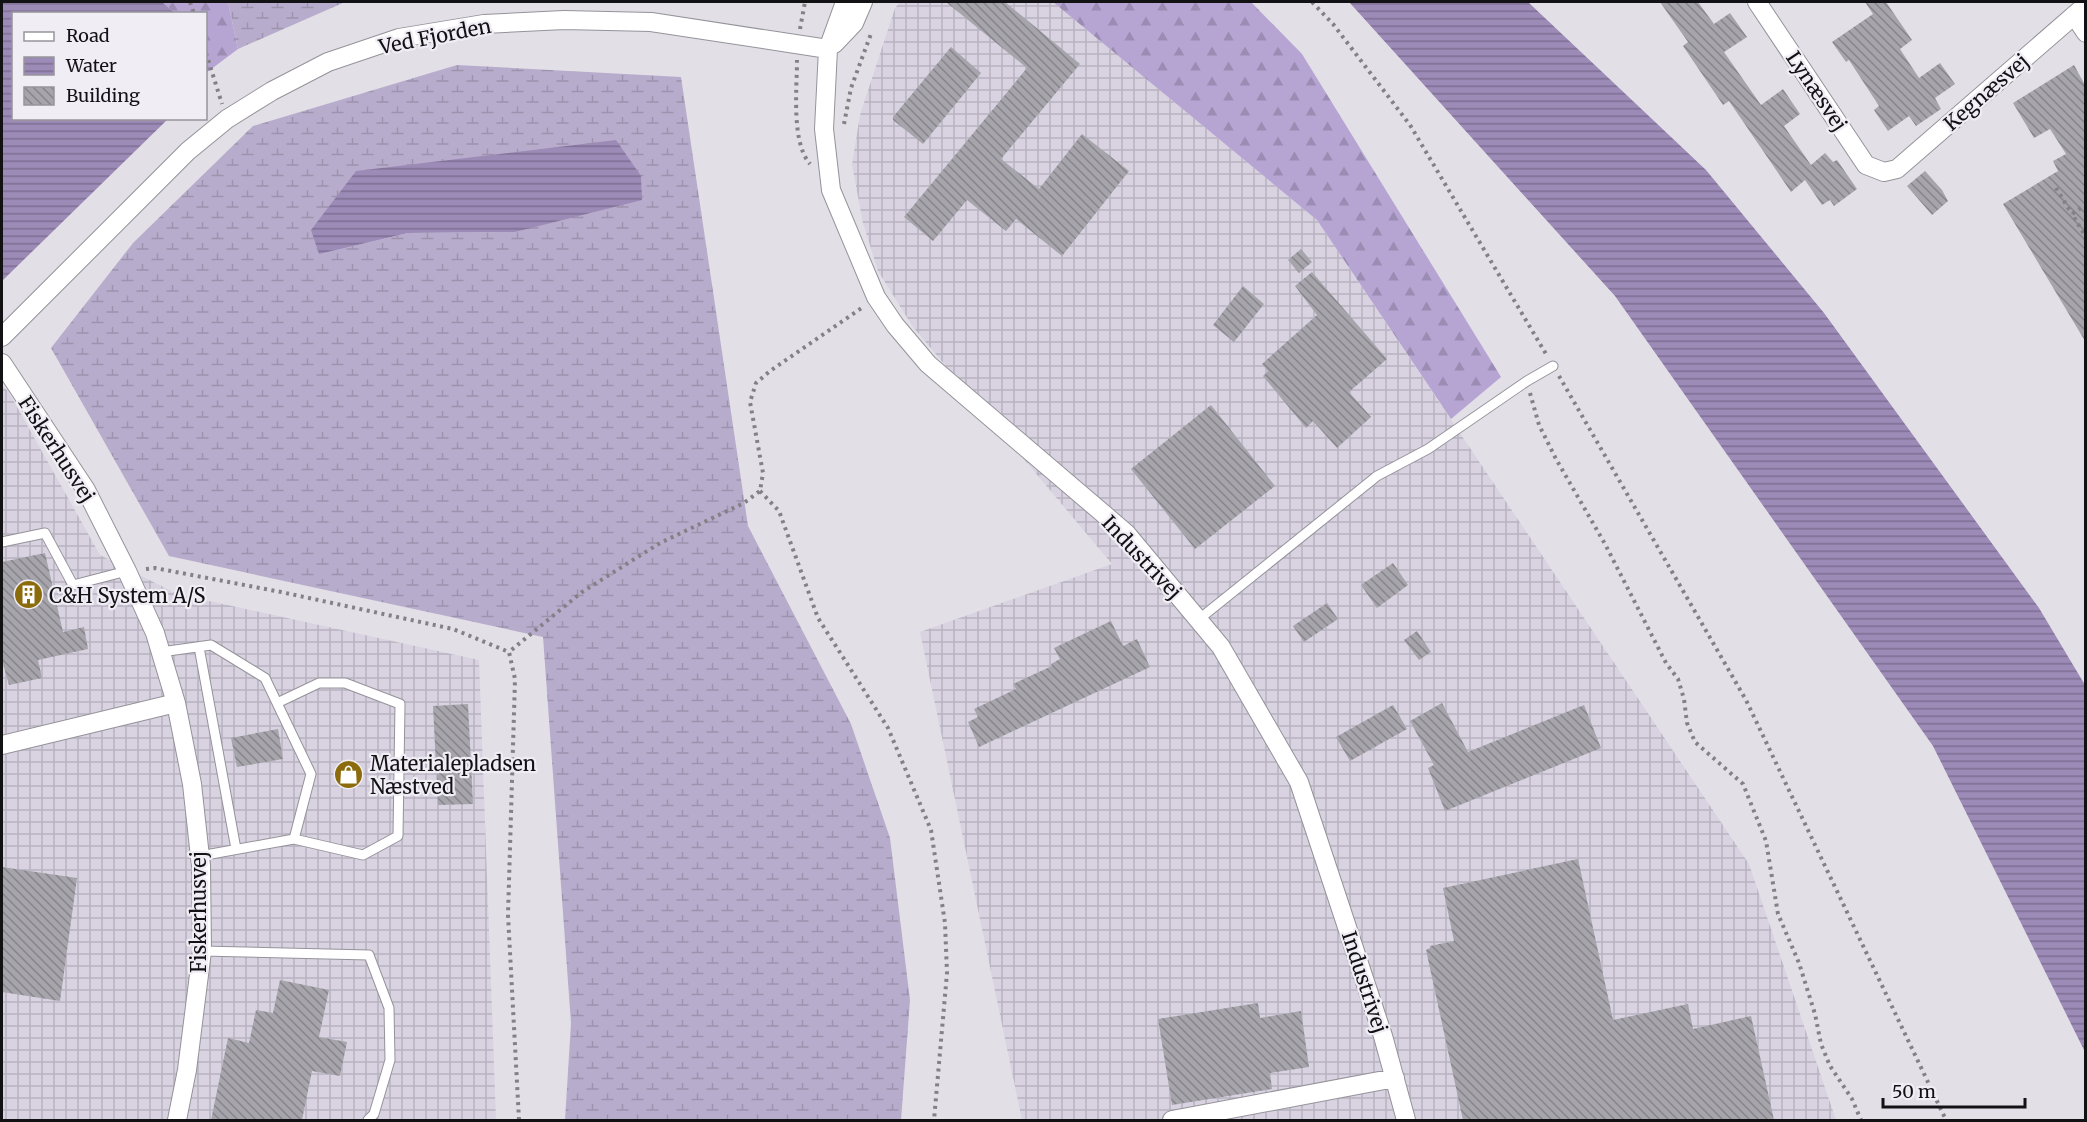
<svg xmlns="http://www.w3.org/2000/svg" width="2087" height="1122" font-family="Merriweather,serif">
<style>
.industrial{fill:url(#industrial-grid)}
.forest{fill:url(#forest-firs)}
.wetland{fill:url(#wetland-marsh);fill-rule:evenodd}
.water{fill:url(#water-rules)}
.building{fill:url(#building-back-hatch)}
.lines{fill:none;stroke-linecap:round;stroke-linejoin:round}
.service-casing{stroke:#95939a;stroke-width:11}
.minor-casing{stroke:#95939a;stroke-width:20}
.path{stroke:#838186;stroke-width:4;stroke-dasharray:3 4.5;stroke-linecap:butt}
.service{stroke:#fff;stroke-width:9}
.minor{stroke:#fff;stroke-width:18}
.labels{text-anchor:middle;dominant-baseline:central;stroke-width:4.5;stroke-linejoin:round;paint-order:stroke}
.street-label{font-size:20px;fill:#121114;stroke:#f0edf5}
.poi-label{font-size:20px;fill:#121114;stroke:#f0edf5;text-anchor:start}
</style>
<defs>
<pattern id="industrial-grid" width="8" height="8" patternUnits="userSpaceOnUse" patternTransform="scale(1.5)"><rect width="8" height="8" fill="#d8d2e1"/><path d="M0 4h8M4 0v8" fill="none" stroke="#b8b3c0"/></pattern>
<pattern id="forest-firs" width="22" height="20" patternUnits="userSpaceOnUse" patternTransform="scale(1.5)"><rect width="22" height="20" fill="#b6a4d2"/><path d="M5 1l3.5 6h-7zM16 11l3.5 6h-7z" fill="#9b8cb3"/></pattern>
<pattern id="wetland-marsh" width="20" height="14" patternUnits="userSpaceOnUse" patternTransform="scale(1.5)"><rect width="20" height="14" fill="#b8accc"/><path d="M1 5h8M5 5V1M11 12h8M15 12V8" fill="none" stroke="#9d93ae"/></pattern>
<pattern id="water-rules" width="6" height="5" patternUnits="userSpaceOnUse" patternTransform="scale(1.5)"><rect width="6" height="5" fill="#9c8ab7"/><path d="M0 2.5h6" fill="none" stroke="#7e6f94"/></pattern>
<pattern id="building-back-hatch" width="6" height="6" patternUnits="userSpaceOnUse" patternTransform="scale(1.5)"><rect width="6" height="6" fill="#a7a5ac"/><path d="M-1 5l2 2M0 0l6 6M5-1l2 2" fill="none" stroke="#87858b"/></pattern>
</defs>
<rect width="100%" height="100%" fill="#e2dfe7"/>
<path class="industrial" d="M900,2H1053L1317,220L1749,864L1836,1120H1022L920,632L1112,564L913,327L878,271L863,223L852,165L860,115L895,8Z
M2,386L8,391L100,555L177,594L479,660L496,1120H2Z"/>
<path class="forest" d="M162,2H228L238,49L206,73V14L175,13Z
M1053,2H1251L1302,54L1501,377L1451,419L1317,220Z"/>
<path class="wetland" d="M228,2H345L238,49Z
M457,65L681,77L748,526L851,724L890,838L910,1000L901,1120H565L571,1023L543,637L169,556L51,348L133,243L253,126ZM641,176L515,232L408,233L319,254Z"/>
<path class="water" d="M2,2H162L175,13L14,14V118L168,119L2,281Z
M1349,2H1528L1706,170L1824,313L2039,608L2085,685V1052L1933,746L1615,296Z
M616,140L641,176L642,200L515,232L408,233L319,254L311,230L356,171Z"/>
<path class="building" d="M946,2H1005L1080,64L1001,159L1039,189L1082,134L1129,171L1062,256L1016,219L1006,231L967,200L933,241L904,217L1027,68Z
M1660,2H1698L1714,24L1730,13L1747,37L1724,52L1761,105L1783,89L1800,114L1784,126L1811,165L1825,153L1833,162L1837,160L1857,189L1834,206L1830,200L1822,205L1805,180L1791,192L1729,101L1723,105L1683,46L1688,42Z
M1865,2H1886L1912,40L1900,49L1919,78L1940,63L1955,84L1935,98L1941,109L1916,126L1909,116L1888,131L1874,110L1879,106L1849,60L1846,62L1832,42L1873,14Z
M951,47L981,73L923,144L893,120V117Z
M2074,65L2085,85V341L2003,204L2058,171L2053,161L2066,154L2050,129L2034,138L2013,103Z
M1925,171L1942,190L1948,201L1932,215L1907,186Z
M1301,249L1312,262L1299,273L1288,260Z
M1312,272L1387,359L1349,392L1371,417L1337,448L1313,421L1306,428L1263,376L1268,371L1262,364L1317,315L1295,286Z
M1243,286L1264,304L1234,342L1213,325Z
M1211,405L1275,486L1195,549L1131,469Z
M45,553L63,632L84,627L88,649L38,660L42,678L9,685L2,660V562Z
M1393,563L1408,585L1377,608L1361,585Z
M1327,603L1338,619L1304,642L1293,626Z
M1111,621L1123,646L1137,639L1150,667L979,747L968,722L978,717L974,709L1016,689L1013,684L1052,666L1051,664L1060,659L1054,648Z
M1417,631L1431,652L1419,660L1404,640Z
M1442,703L1468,752L1584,705L1601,748L1445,811L1428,768L1434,765L1410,721Z
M468,704L473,804L438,805L433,706Z
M1393,705L1407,729L1350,761L1336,737Z
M278,729L283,759L237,767L231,738Z
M1578,859L1613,1020L1688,1004L1693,1029L1751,1016L1774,1120H1463L1426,950L1430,948V946L1454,941L1443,888Z
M2,867L77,878L60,1001L2,992Z
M280,980L329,990L319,1037L347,1042L340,1076L312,1071L302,1120H211L228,1038L249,1043L256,1010L273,1013Z
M1258,1003L1260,1018L1301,1011L1309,1067L1270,1073L1272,1089L1172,1105L1158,1019Z"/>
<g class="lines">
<defs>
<path id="service" d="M2,542L45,533L73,585L127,571
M1198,620L1377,476L1428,449L1527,381L1553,366
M199,647L236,849
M161,652L211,645L265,678L311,774L294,839L200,856
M277,703L319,683H345L400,704L398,836L363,855L294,839
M202,951L369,955L389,1008L390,1060L374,1114L368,1120"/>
<path id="minor" d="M845,2L828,49L824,129L831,190L876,297L895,325L928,364L1126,533L1221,647L1299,782L1383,1036L1406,1120
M1757,2L1866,165L1884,172L1897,169L2086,5
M2074,15L2086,33
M834,44L854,23L863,2
M2,337L188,151L227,119L272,91L328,62L399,38L484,24L564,20L651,22L828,49
M2,363L86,490L127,571L155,633L176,703L192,784L201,866L202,951L187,1070L177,1120
M2,745L176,703
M1172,1120L1395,1078"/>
</defs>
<use href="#service" class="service-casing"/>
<use href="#minor" class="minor-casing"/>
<path class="path" d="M190,2L194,14
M1312,2L1333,24L1410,125L1546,354
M800,29L805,2
M206,53L222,104
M797,60C797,89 791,142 810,164
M844,124L851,88L872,31
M2056,188L2072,214
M2081,208L2072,214L2086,237
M1559,376L1746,700L1946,1120
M1530,393L1539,425L1556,459L1605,544L1666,663L1678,679L1684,699L1687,723L1695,742L1743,784L1766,841L1778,914L1799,963L1815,1014L1821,1044L1830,1066L1852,1099L1861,1120
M760,491L779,511L818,618L888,728L931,830L945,923L947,973L934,1120
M146,569L155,568L281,592L453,629L509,652
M519,1120L508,915L515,679L509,652L582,592L660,543L744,503L760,491L763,473L750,402L756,383L770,371L863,307"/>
<use href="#service" class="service"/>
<use href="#minor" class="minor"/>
</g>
<defs>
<symbol id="building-disc" viewBox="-11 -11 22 22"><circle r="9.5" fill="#8b6b0b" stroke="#f0edf5"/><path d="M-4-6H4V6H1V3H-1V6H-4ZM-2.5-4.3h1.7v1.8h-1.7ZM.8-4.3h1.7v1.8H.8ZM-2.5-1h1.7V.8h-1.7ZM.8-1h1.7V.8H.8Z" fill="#fff"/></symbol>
<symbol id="shop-disc" viewBox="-11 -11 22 22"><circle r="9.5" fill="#8b6b0b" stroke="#f0edf5"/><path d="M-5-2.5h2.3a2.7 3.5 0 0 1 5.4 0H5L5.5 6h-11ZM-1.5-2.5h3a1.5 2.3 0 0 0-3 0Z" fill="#fff"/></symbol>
</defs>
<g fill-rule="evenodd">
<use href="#building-disc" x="12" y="578" width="33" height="33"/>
<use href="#shop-disc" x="332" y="758" width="33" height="33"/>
</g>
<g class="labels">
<g class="street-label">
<text transform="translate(435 36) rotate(-11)">Ved Fjorden</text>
<text transform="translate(1817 91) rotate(56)">Lynæsvej</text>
<text transform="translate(1986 92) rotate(-41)">Kegnæsvej</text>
<text transform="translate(57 449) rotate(57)">Fiskerhusvej</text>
<text transform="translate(1142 557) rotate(47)">Industrivej</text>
<text transform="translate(198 912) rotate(-90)">Fiskerhusvej</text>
<text transform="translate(1365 982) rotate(72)">Industrivej</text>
</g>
<g class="poi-label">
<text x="49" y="595">C&amp;H System A/S</text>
<text x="370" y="763">Materialepladsen<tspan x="370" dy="23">Næstved</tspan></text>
</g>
</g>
<rect width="2087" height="1122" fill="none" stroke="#121114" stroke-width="6"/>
<rect x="12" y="12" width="195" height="108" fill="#f0edf5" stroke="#97959b" stroke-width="1.5"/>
<rect x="24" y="32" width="30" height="9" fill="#ffffff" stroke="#97959b" stroke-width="1.5"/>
<text x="66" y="42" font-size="18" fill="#121114">Road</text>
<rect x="24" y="57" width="30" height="18" fill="url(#water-rules)" stroke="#97959b" stroke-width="1.5"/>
<text x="66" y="72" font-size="18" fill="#121114">Water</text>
<rect x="24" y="87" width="30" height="18" fill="url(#building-back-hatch)" stroke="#97959b" stroke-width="1.5"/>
<text x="66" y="102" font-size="18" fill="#121114">Building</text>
<path d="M1883 1098v9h142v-9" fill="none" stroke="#121114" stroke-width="3"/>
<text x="1892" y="1098" font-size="18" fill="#121114" stroke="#f0edf5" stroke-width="4.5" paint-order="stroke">50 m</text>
</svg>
